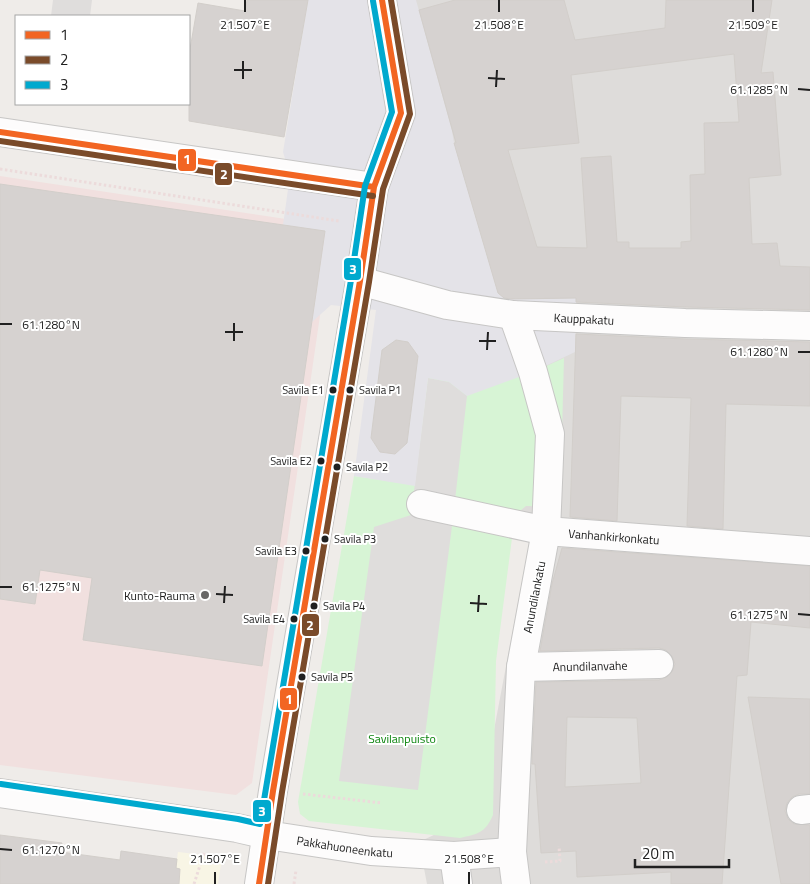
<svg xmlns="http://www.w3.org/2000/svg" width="810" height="884" font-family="'Titillium Web',sans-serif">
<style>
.residential{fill:#dedcda}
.commercial{fill:#f1e0df}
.education{fill:#f8f5e5}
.park{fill:#d7f4d5}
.parking{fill:#dfdddc}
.plaza{fill:#e4e3e8;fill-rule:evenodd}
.building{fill:#d6d2d0;stroke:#d2ceca;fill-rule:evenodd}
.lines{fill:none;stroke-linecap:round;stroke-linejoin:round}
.street-casing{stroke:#c7c6c5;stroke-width:30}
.path{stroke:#ecdbdb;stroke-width:3;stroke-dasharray:2.5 2.5;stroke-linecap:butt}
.street{stroke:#fdfcfc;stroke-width:28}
.bus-1-casing{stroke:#fff;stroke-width:10}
.bus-2-casing{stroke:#fff;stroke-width:10}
.bus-3-casing{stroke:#fff;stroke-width:10}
.bus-1{stroke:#f26522;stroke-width:6}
.bus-2{stroke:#7a4b2a;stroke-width:6}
.bus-3{stroke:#00a9ce;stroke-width:6}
.ticks{fill:none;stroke:#202020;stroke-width:2}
.bus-dot{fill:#202020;stroke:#fff;stroke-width:2}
.poi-dot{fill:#686766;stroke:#fff;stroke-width:2}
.labels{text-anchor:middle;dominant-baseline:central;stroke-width:4;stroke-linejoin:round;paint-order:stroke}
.bus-label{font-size:11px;fill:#202020;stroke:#fff;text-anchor:start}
.street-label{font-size:12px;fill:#202020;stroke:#fff}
.poi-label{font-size:12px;fill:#202020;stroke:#fff;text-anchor:end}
.park-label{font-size:12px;fill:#0a830c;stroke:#fff}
.ticks-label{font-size:12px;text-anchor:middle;fill:#202020;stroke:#fff;stroke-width:4;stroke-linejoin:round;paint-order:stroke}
.line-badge{stroke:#fff;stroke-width:2}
.badge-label{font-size:14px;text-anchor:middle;font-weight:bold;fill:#fff}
</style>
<rect width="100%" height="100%" fill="#efece9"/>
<path class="residential" d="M415,0H810V884H427L419,842L455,825L481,799L529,544L520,505L525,309L399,264Z"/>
<path class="commercial" d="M0,176L333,226L252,783L236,795L0,765Z"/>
<path class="education" d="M0,835L62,843L61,852L120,860L177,859L178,852L222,857L218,884H0Z"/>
<path class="park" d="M564,358L560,507L526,506L515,515L496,661L493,815C485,833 478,834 460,838L309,821L300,814L298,802L354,476L415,485L428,378L533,372Z"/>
<path class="parking" d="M53,0H92L90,16H51Z
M428,378L449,382L467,396L452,526L418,790L339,781L374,527L411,515Z"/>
<path class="plaza" d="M308,0H416L452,131L454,143L498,293L505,299L576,298L575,352L533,372L467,396L449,382L428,378L415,486L354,476L376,310L331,305L312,322L325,232L283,225L290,175L283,152ZM408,342L418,356L407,443L395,454L380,452L371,438Z"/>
<path class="building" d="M247,0H308L284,137L189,121V55L198,3L245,11Z
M455,0H564L575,40L665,28L666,0H772L761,73L773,72L781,175L749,178L752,244L777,243L780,266L810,267V310L686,307L576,302V298L512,299L504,298L498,293L454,143H456L419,10ZM734,54L739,122L704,123L705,174L690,175L691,241L681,242V248H629V242H617L611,156L581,158L587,248L537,247L508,150L579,143L571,75Z
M0,184L325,231L262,666L83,640L92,578L40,570L35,604L0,599Z
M576,334L685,339L810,342V406L726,404L723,529L687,526L691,398L621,396L617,521L570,517Z
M396,340L408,342L418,356L407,443L395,454L380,452L371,438L382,350Z
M562,548L810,566V628L751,622L747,675L737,676L722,884H671V872L577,877L576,851L541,853L535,764H532L536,682L659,680L667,677L672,672L675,664L672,656L666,650L659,648L540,651L552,584ZM567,717L637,718L641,783L565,787Z
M748,697L810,699V794H799L792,797L787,803L785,811L788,819L794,824L810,825V884H781Z
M0,835L62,843L61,852L120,860L121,851L177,859L176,868L180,869L179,884H0Z"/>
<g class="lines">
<defs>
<g id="street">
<path d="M0,132L374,187"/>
<path id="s1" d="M360,281L447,305L513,315L685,323L810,326"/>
<path d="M513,315L533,372L550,434L546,531L521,667L512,852L516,884"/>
<path id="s2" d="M421,504L546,531L810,551"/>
<path id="s3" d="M521,667L659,664"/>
<path id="s4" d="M0,793L237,828L267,835L371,851L454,856L512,852"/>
<path d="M801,810L810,809"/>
<path d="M454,856L458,884"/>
<path d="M259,884L273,791L360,281L374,187L401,113L382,0"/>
</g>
</defs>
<use href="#street" class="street-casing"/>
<path class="path" d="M0,169L339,221
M303,794L382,803
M545,862L560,861L559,846
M194,884L204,853
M294,884L296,870"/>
<use href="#street" class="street"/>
<defs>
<path id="bus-1" d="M0,132L374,187
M259,884L273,791L360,281L374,187L401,113L382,0"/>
<path id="bus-2" d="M0,141L373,196
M268,884L282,792L369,282L383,189L410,114L391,0"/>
<path id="bus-3" d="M1,784L238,819L260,824L351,280L365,186L392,112L373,1"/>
</defs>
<use href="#bus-1" class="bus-1-casing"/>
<use href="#bus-2" class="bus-2-casing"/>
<use href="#bus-3" class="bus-3-casing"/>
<use href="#bus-1" class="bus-1"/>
<use href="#bus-2" class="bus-2"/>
<use href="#bus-3" class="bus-3"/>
</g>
<path class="ticks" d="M245,12V0M499,12V0M753,12V0M234,70H252M488,78L505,79M243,79V61M496,87L497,70M798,89L810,90M0,324H12M225,332H243M234,341V323M479,341H496M487,350L488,332M798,352H810M0,587H12M216,594L233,595M224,603L225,586M470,603L487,604M478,612L479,595M798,614L810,615M0,849L12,850M215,884V872M469,884V872"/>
<g class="bus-dot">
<circle cx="333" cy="390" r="4.5"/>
<circle cx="350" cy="390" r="4.5"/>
<circle cx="321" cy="461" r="4.5"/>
<circle cx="337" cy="467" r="4.5"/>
<circle cx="325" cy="539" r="4.5"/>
<circle cx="306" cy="551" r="4.5"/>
<circle cx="314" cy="606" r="4.5"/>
<circle cx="294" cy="619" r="4.5"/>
<circle cx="302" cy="677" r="4.5"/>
</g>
<circle class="poi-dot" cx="205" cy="595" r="5"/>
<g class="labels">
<g class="bus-label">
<text x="324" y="390" text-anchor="end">Savila E1</text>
<text x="359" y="390">Savila P1</text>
<text x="312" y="461" text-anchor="end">Savila E2</text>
<text x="346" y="467">Savila P2</text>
<text x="334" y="539">Savila P3</text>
<text x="297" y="551" text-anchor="end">Savila E3</text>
<text x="323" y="606">Savila P4</text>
<text x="285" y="619" text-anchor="end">Savila E4</text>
<text x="311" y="677">Savila P5</text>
</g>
<g class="street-label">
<text stroke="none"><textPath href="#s1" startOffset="228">Kauppakatu</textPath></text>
<text stroke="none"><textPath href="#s2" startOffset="196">Vanhankirkonkatu</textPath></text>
<text transform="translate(534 597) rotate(-79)">Anundilankatu</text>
<text stroke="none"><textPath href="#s3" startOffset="69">Anundilanvahe</textPath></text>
<text stroke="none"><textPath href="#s4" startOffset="349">Pakkahuoneenkatu</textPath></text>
</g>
<g class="poi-label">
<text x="195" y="595">Kunto-Rauma</text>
</g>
<g class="park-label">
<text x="402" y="738">Savilanpuisto</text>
</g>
</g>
<g class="ticks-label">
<text x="245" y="29">21.507°E</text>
<text x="499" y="29">21.508°E</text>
<text x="753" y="29">21.509°E</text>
<text x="759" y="94">61.1285°N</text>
<text x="51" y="329">61.1280°N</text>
<text x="759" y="356">61.1280°N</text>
<text x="51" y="591">61.1275°N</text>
<text x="759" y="619">61.1275°N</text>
<text x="51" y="854">61.1270°N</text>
<text x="215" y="863">21.507°E</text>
<text x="469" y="863">21.508°E</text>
</g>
<g class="line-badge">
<rect x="177" y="148" width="20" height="24" rx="5" fill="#f26522"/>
<rect x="214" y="162" width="19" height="24" rx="5" fill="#7a4b2a"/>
<rect x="343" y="257" width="19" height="24" rx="5" fill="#00a9ce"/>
<rect x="301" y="613" width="19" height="24" rx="5" fill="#7a4b2a"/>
<rect x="279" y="687" width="19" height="24" rx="5" fill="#f26522"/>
<rect x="252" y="799" width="20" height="24" rx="5" fill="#00a9ce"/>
</g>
<g class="badge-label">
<text x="187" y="164">1</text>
<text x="224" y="179">2</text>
<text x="353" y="274">3</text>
<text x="310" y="630">2</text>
<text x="289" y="704">1</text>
<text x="262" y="816">3</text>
</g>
<rect x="15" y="15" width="175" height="90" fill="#ffffff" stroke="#a6a6a6"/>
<rect x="25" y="31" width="25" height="8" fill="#f26522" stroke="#a6a6a6"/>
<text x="60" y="40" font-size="15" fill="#202020">1</text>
<rect x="25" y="56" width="25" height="8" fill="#7a4b2a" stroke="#a6a6a6"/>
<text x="60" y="65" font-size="15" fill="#202020">2</text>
<rect x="25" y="81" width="25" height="8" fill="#00a9ce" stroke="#a6a6a6"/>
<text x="60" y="90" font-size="15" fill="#202020">3</text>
<path d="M635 859v8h94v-8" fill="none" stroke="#202020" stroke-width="2.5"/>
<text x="642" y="859" font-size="15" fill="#202020" stroke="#ffffff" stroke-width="4" paint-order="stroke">20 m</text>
</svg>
